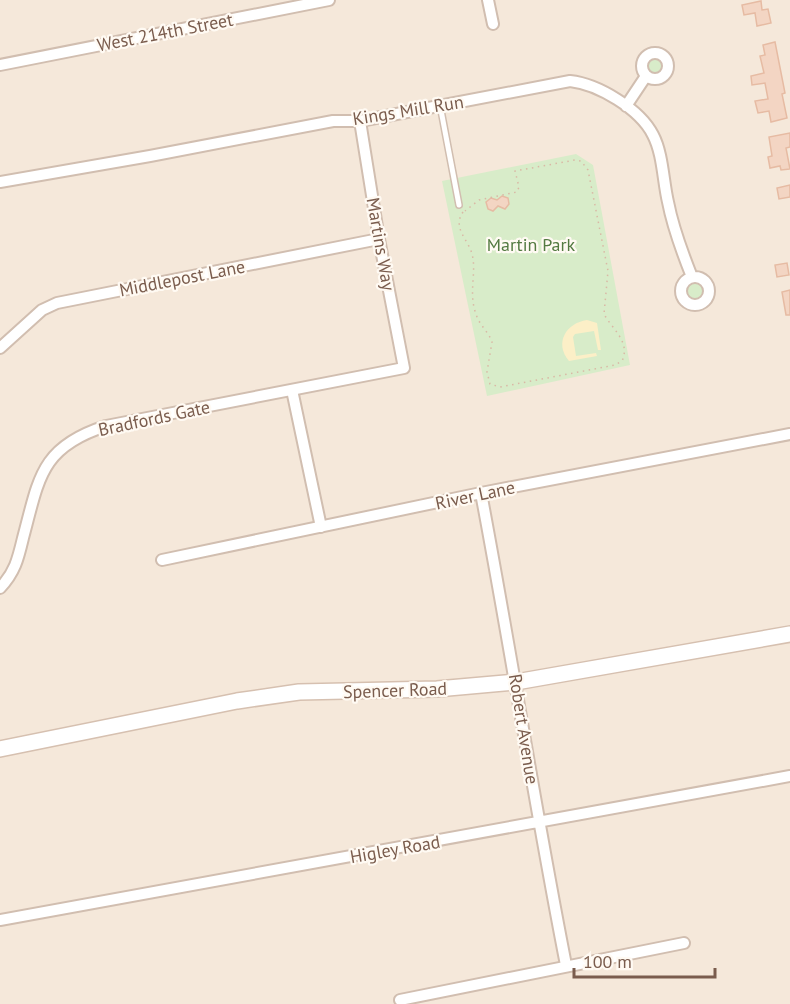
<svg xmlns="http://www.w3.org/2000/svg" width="790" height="1004" font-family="'PT Sans',sans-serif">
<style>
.residential{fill:#f5e8da}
.green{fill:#d8ecc9}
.sand{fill:#fcefc7}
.building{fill:#f3d5c3;stroke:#e6bba3;stroke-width:1.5}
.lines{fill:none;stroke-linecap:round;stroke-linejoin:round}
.lane-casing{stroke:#d1beb0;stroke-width:8}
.street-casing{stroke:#d1beb0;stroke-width:14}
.secondary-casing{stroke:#d6c0b0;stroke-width:18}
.path{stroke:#d9b8a5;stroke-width:1.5;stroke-dasharray:1.5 4.5;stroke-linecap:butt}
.lane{stroke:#fff;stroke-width:5}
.street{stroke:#fff;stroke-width:10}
.secondary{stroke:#fff;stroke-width:15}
.labels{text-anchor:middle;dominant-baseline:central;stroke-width:4.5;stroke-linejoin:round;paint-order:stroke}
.street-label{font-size:18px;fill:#7a5c4d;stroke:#fffaf3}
.park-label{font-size:18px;fill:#537a41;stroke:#fffaf3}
</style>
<rect width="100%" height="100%" fill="#fdf6ec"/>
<path class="residential" d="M0,0H790V1004H0Z"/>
<path class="green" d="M645 66a9 9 0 1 1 18 0a9 9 0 1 1-18 0Z
M576,154L593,165L630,365L487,396L442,181Z
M686 291a9 9 0 1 1 18 0a9 9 0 1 1-18 0Z"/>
<path class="sand" d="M587,320L597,323L601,350H598L594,331L575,334L573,337L576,356L596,353L597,356L569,361C554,343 566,323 587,320Z"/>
<path class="building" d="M761,1L762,10L768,9L771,23L757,26L755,13L744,15L742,5Z
M775,42L785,93L782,94L787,118L771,122L769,111L758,113L755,101L768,99L765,83L752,85L751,76L764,73L760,56L765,55L763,45Z
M790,133V147L786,148L790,169L781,170L780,166L770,168L768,157L772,156L769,137Z
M790,185V197L779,199L777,188Z
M502,196L508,198L509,204L505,209L498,206L493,211L488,209L486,202L491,198L497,200Z
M787,263L789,275L777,277L775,265Z
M790,290V315H786L782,292Z"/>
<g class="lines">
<defs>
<path id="lane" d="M440,105L459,205"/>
<path id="street" d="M488,0L493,24
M642 66a13 13 0 1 1 26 0a13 13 0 1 1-26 0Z
M0,65L329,0
M626,106L646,76
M0,182L150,156L333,121H360L570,81C598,84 640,109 653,135C663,154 663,181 668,202C673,228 682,252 692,277
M681 291a14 14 0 1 1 28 0a14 14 0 1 1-28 0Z
M0,348L42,310L57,303L379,239
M292,390L321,527
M481,493C511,651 535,808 566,965
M162,560L481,493L790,434
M0,588C15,572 18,559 23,538C39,479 40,447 106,426L404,368L379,239L360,121
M0,920L790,776
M400,1000L684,943"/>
<path id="secondary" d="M0,749L237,701L299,692L437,689L516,682L790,634"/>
</defs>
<use href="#lane" class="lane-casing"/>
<use href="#street" class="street-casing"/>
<use href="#secondary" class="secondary-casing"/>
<path class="path" d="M463,212C452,228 468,239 472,254C477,272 468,293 476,314C479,325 489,332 492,342L487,372L490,384L500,387L615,365L622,361C631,342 612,329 604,314L608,271L588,170L581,161L575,160L515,171L519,187L517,192L479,200L465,211"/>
<use href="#lane" class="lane"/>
<use href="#street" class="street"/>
<use href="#secondary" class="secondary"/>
</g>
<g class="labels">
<g class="street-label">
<text transform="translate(165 32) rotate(-11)">West 214th Street</text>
<text transform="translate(408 110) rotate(-9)">Kings Mill Run</text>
<text transform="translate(381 244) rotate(80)">Martins Way</text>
<text transform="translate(182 278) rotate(-11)">Middlepost Lane</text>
<text transform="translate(154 418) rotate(-12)">Bradfords Gate</text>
<text transform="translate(475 495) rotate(-12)">River Lane</text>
<text transform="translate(395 690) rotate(-2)">Spencer Road</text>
<text transform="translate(524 729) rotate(81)">Robert Avenue</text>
<text transform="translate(395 849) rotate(-10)">Higley Road</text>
</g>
<g class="park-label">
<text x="531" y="244">Martin Park</text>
</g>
</g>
<path d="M574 968v9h141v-9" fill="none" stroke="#7a5c4d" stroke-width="3"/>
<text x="583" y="968" font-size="18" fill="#7a5c4d" stroke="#fffaf3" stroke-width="4.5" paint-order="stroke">100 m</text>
</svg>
